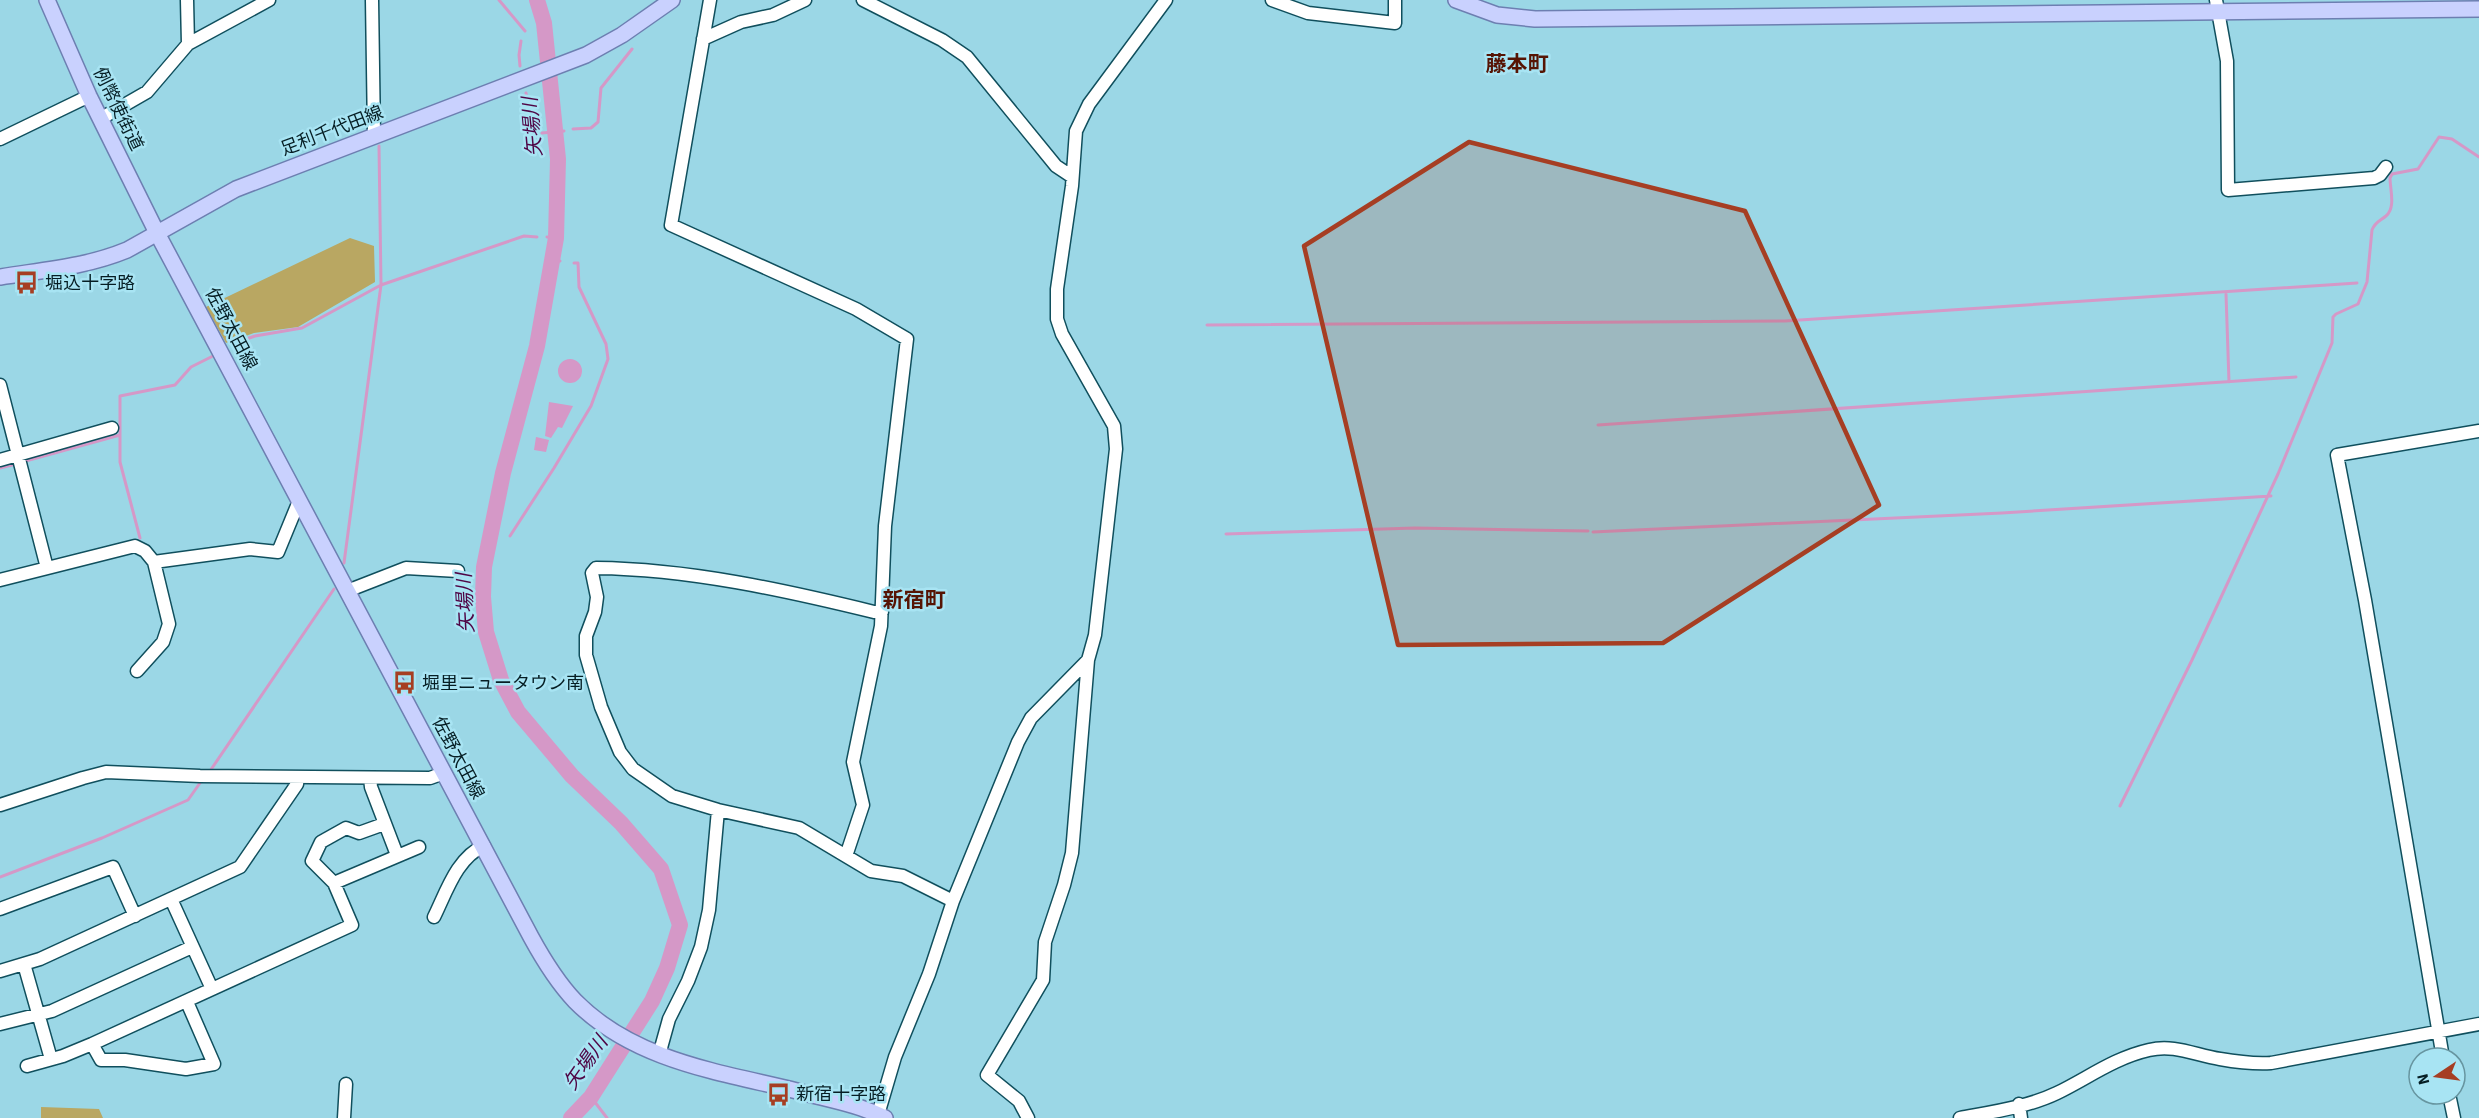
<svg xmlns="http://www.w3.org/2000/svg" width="2479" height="1118" font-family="'Source Sans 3','Noto Sans JP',sans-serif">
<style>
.green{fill:#b9a762}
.water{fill:#d598c7}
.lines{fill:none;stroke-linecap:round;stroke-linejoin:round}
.stream{stroke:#d598c7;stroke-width:3}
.river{stroke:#d598c7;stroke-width:16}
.minor-casing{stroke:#104f5d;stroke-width:15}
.major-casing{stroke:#6d7fb1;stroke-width:18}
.minor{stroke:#fff;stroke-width:12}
.major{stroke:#c9d1fe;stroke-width:15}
.marked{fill:#a63e23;fill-opacity:0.2;stroke:#a63e23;stroke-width:4.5;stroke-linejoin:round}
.labels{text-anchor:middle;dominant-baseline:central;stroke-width:5;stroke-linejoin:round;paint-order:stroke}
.street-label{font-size:18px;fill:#061e24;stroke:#a8e4f3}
.poi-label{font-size:18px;fill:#061e24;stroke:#a8e4f3;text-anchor:start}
.water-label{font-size:20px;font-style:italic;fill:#4f0545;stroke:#a8e4f3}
.quarter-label{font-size:21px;font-weight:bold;fill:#561404;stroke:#a8e4f3}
</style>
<rect width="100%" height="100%" fill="#9bd7e6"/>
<path class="green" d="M350,238L374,246L375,282L298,327L254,333L226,343L206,307Z
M41,1107L99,1109L103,1118H41Z"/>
<path class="water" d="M558 371a12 12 0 1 1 24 0a12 12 0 1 1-24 0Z
M549,402L573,406L562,428L558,427L551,438L545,436Z
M536,437L549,440L546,452L534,450Z"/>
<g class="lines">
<path class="stream" d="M499,0L525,31
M520,66L519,55L521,41
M526,93L531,114V133
M573,129L591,128L598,122L601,88L632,49
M542,133L564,131
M547,237L556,238
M552,260L560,261
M2226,294L2229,382
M1207,325L1785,321L2357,283
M232,344L255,336L302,328L381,285L524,236L537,237
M1598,425L2296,377
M22,462L120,435
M0,468L16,464
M1593,532L2002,513L2271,496
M1226,534L1415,528L1588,531
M510,536L554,468L591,406L608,359L606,344L579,287L578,263H574
M140,538L120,462V396L175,385L191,367L213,356
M344,563L381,285L379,146
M210,771L334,589
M2120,806L2192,660L2278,474L2332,343L2333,317L2336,314L2358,304L2367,282L2372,230C2375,222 2380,221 2386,216C2396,208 2390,189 2390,178L2392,174L2418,169L2439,137L2452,139L2479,157
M0,877L102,838L188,800L200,783
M591,1097L607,1118"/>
<path class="river" d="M537,0L544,23L558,159L556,238L537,346L503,473L484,567L483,597L486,632L501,680L518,712L572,776L621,823L661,869L680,925L667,968L652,1001L591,1097L571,1118"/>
<defs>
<path id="minor" d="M187,0L188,44
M372,0L374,135
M710,0L671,225L856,309L907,339L885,526L881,626L853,762L863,805L846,856
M863,0L942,40L967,57L1056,166L1071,176
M1272,0L1308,13L1395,23V0
M2216,0L2227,61L2228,190L2374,178L2380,175L2386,167
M703,39L741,22L773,15L805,0
M100,119L147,92L188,44L269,0
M0,139L89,96
M0,385L47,568
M0,460L112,428
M154,562L250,549L278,552L299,501
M0,580L135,546L145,551L154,562L169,624L163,642L137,671
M347,591L406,568L458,571
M882,612H874C784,590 689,569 596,568L592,573L597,597L595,612L586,636V655L601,707L620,752L633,769L672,796L718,810L799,828L871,871L903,876L953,901
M370,778L371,787L397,855
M0,805L83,778L106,772L200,776L430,778L444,773
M334,883L312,861L321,842L346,828L359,833L384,824
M171,899L212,989
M0,909L113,867L135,916
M434,917C446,893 457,857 484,846
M24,964L51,1059
M0,971L40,959L240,867L297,784L298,778
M0,1024L52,1011L192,947
M92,1044L101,1060H125L186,1069L214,1064L187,1002
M659,1055L669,1019L688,981L701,947L709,910L718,810
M2443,1058L2365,600L2337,455L2479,431
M27,1066L63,1056L92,1044L352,925L334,883L419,847
M2449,1094L2454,1118
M2019,1104L2021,1118
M344,1118L346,1084
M877,1118L895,1057L929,974L953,901L1018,742L1031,718L1088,660
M1028,1118L1019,1101L987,1075L1043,980L1045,942L1064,885L1072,853L1088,660L1095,635L1116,449L1114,426L1062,334L1057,319V289L1072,186L1076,131L1089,104L1166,0
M1960,1118C1992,1112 2028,1107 2057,1093C2088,1078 2114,1058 2149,1050C2174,1044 2195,1055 2220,1059C2237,1062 2254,1064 2271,1063L2479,1024"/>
<path id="major" d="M47,0L89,96L157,233L531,937C543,959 557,982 575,1001C634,1061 720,1072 797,1091C826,1099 858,1104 885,1118
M1456,0L1497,15L1535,19L2479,9
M0,277C43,270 86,267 127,250L236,189L586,55L622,35L672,0"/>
</defs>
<use href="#minor" class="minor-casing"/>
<use href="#major" class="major-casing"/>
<use href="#minor" class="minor"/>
<use href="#major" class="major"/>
</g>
<path class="marked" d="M1469,142L1745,211L1879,505L1663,643L1398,645L1304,246Z"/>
<defs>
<symbol id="bus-bare" viewBox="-9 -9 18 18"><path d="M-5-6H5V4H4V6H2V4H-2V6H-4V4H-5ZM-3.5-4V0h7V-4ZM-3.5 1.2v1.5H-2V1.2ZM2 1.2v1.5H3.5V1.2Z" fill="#a63e23" stroke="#a8e4f3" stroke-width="2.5" paint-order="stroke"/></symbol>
</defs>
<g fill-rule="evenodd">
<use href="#bus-bare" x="10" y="266" width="33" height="33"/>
<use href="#bus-bare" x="388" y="666" width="33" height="33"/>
<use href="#bus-bare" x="762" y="1078" width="33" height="33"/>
</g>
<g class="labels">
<g class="street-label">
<text transform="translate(118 109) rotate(64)">例幣使街道</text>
<text transform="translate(332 131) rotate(-21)">足利千代田線</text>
<text transform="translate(231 329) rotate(62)">佐野太田線</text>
<text transform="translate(458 758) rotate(62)">佐野太田線</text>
</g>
<g class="poi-label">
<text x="45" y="283">堀込十字路</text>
<text x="422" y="683">堀里ニュータウン南</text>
<text x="796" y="1094">新宿十字路</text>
</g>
<g class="water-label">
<text transform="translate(533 127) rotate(-95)">矢場川</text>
<text transform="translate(466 603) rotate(-93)">矢場川</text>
<text transform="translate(586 1063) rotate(-55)">矢場川</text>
</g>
<g class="quarter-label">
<text x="1517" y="64">藤本町</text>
<text x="914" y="600">新宿町</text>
</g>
</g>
<g transform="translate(2437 1076) rotate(257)"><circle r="28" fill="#a8e4f3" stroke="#6795a0" stroke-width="1.5"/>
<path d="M0-4.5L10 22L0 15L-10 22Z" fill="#a63e23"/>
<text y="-9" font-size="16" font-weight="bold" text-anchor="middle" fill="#061e24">N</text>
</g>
</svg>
